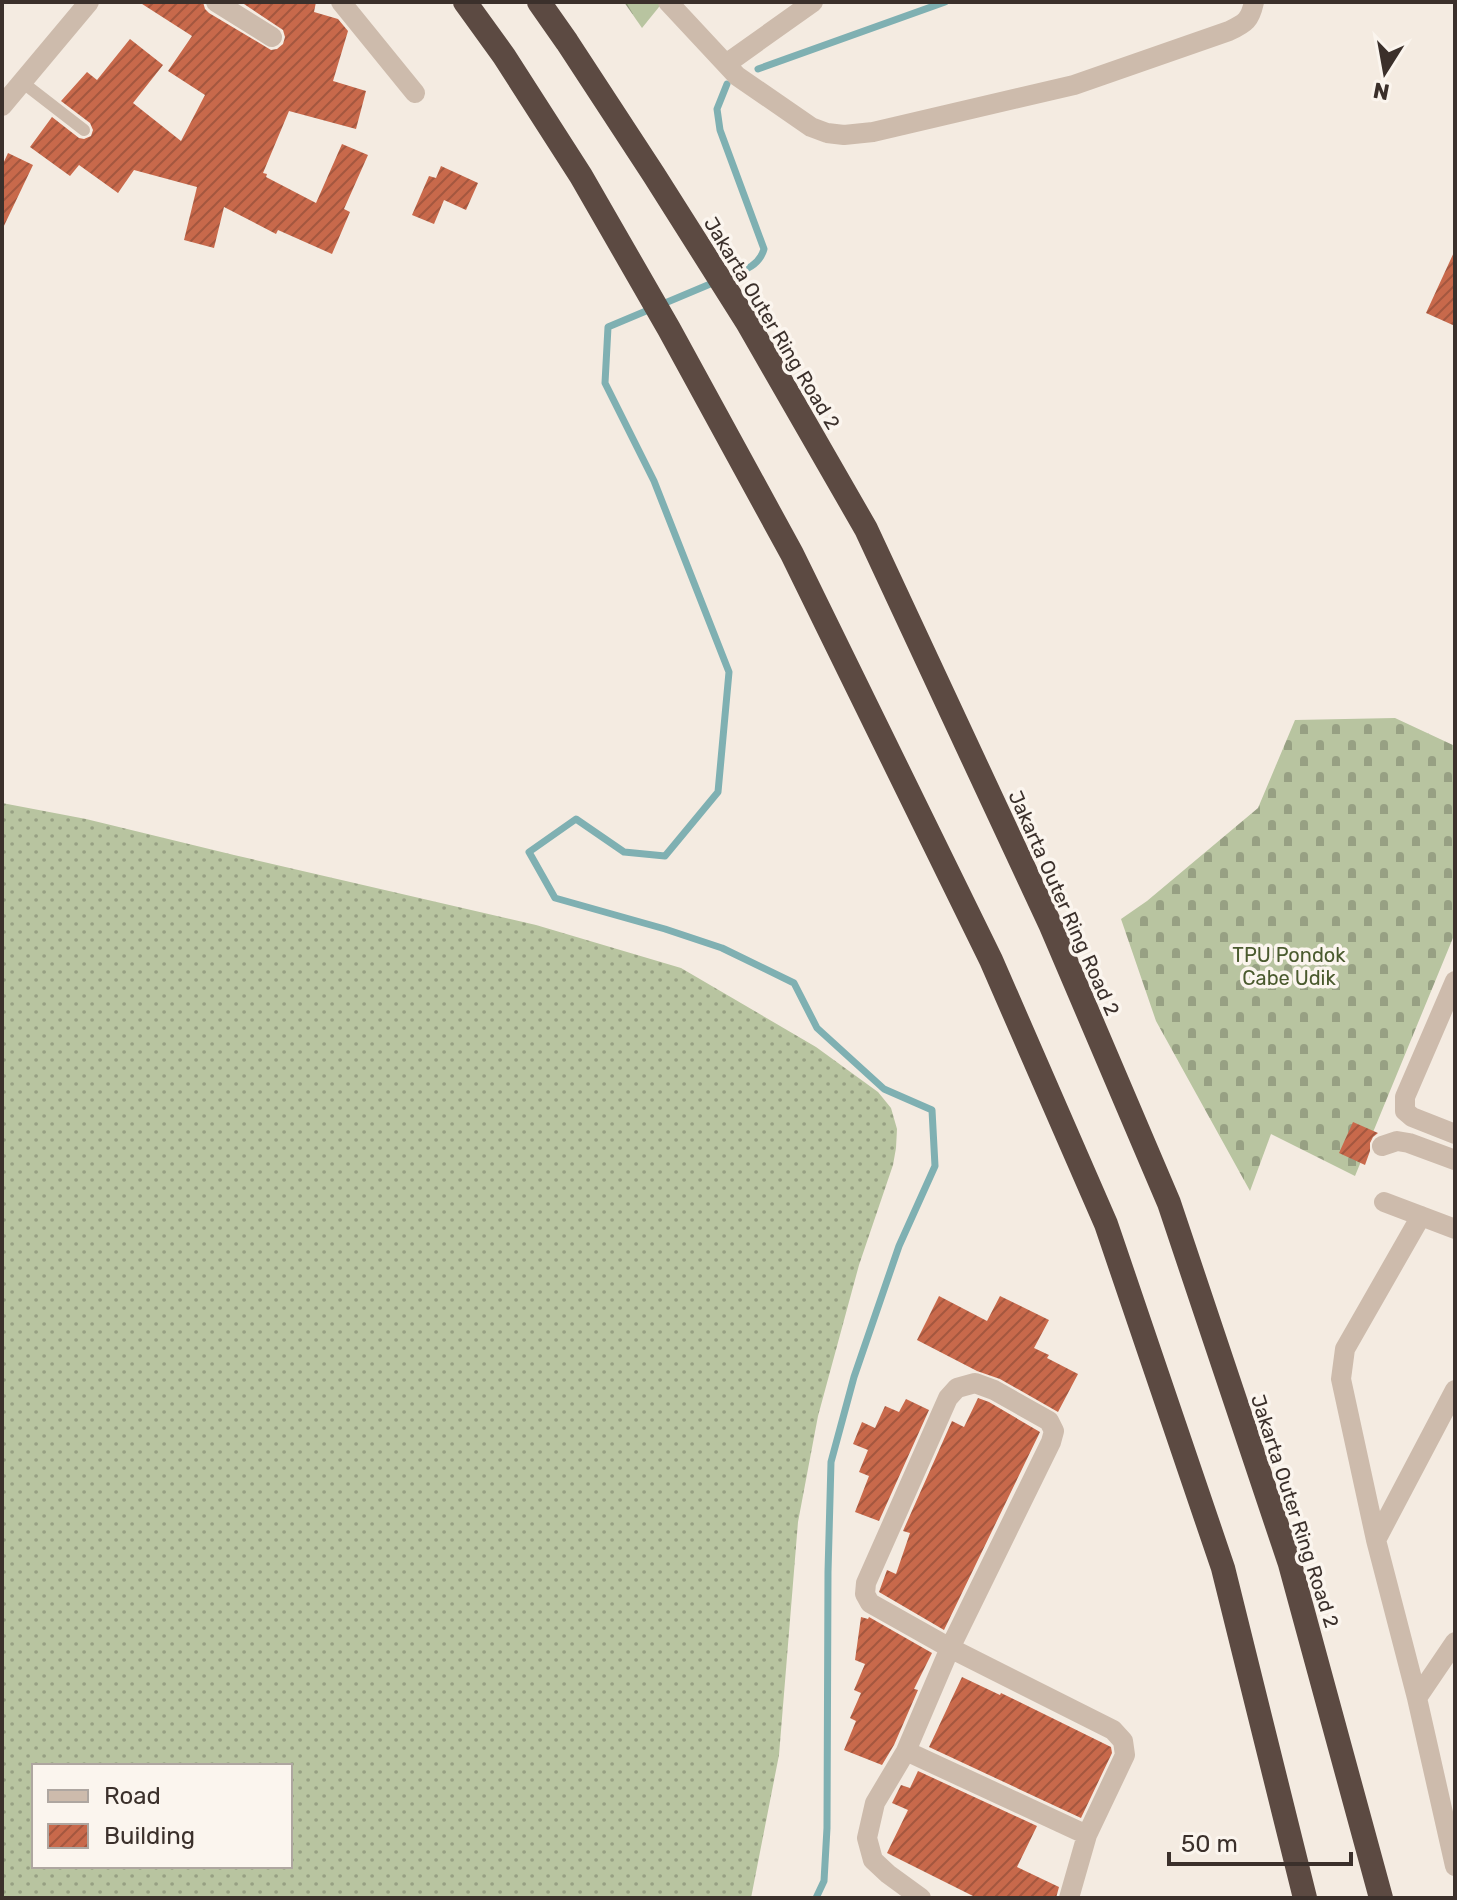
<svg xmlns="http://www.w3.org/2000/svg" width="1457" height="1900" font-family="Rubik,sans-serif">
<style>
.grass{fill:url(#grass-dots);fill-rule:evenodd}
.forest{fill:url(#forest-firs)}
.cemetery{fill:url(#cemetery-stones)}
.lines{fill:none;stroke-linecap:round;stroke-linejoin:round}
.stream{stroke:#7fb0b2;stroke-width:7}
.building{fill:url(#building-hatch)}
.service{stroke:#cdbbac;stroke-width:12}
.minor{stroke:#cdbbac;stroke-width:20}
.tertiary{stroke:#cdbbac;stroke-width:20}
.motorway{stroke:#5c4a42;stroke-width:24}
.labels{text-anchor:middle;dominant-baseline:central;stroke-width:7;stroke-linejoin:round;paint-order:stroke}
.street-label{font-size:20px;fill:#3b302b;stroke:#fbf5ee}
.park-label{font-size:20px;fill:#4a5a2e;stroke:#fbf5ee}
</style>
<defs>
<pattern id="grass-dots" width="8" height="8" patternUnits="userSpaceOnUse" patternTransform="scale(2)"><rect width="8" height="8" fill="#b8c4a0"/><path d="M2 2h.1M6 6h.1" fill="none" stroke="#97a083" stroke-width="1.8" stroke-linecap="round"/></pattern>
<pattern id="forest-firs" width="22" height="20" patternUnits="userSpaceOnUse" patternTransform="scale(2)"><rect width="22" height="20" fill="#b8c4a0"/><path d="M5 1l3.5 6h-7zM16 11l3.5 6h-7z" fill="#97a083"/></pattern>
<pattern id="cemetery-stones" width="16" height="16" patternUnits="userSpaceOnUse" patternTransform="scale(2)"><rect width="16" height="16" fill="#b8c4a0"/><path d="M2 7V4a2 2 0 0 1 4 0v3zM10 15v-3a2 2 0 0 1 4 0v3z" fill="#97a083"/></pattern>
<pattern id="building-hatch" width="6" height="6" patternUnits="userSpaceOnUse" patternTransform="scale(2)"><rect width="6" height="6" fill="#c8694b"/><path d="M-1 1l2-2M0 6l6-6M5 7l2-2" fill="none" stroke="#a4573f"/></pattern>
</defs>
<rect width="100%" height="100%" fill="#f4ebe1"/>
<path class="grass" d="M2,803L86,819L234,855L536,925L681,968L816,1047L878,1092L891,1108L897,1129L896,1148L893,1165L859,1265L818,1416L798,1522L779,1755L751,1898H2ZM34,1766H290V1866H34Z"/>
<path class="forest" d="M624,2H663L642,28Z"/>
<path class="cemetery" d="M1395,718L1455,746V933L1355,1176L1271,1134L1250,1191L1156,1021L1121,919L1147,901L1258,808L1295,720Z"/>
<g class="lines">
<path class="stream" d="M758,69L945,2
M726,277C742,271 759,267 764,249L720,130L717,109L727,84
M715,282L608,327L605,383L654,481L729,672L718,792L665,856L624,852L576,819L529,852L555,898L665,929L722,948L794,983L817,1028L884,1089L932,1110L935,1166L899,1246L854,1377L831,1462L828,1572L827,1828L824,1881L816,1898"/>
</g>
<path class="building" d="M139,2H203L205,9L209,13L271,50L277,49L283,44L285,37L283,30L241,2H316L314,12L338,19L348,31L333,81L366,91L356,129L289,111L263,173L267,174L266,177L316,203L342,144L368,155L344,209L350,212L332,254L278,230L276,234L224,207L214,248L184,240L197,187L134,170L118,193L79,165L70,176L30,147L52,117L79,138L84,139L91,136L93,130L90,123L61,101L87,72L97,80L130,39L163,65L133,103L181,141L205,95L168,71L192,36Z
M8,153L33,165L2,230V166Z
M441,166L478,183L466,210L444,200L434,224L412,215L429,176L436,178Z
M1455,250V326L1426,313Z
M1353,1122L1378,1133L1373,1137L1370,1143V1151L1365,1165L1339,1153Z
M939,1296L987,1321L1000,1296L1049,1320L1034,1348L1049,1355L1047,1358L1078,1374L1058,1412L1000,1379L977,1371L917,1340Z
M978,1398L989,1402L1040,1432L944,1630L879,1592L887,1570L896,1574L910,1533L903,1531L952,1421L964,1427Z
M906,1399L929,1410L879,1521L855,1512L869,1476L859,1472L868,1450L853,1444L862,1422L875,1428L885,1406L899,1412Z
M861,1617L868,1619L869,1617L932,1653L914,1689L918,1690L894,1745L882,1765L844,1750L856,1721L850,1718L861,1693L854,1690L865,1664L855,1660Z
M962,1677L1000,1695L1001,1693L1111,1747L1112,1753L1081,1818L929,1747Z
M918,1771L1037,1826L1017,1867L1059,1887L1056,1898H977L887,1853L908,1810L892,1803L901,1785L910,1788Z"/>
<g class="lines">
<path class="service" d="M22,82L84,130"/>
<path class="minor" d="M216,2L272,37
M341,2L415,93
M668,2L737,76L811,127L827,133L844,135L873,132L1074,85L1229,31C1246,23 1250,20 1254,2
M726,64L813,2
M1455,981L1405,1097V1111L1412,1117L1455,1134
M1382,1146L1397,1141L1409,1143L1455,1160
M1384,1202L1455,1229
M1421,1216L1345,1349L1341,1379L1376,1540L1417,1698L1455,1866
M1376,1540L1455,1390
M1417,1698L1455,1642
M906,1751L1087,1835
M921,1898L888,1874L873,1860L867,1838L875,1803L906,1751L950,1648L1051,1442L1054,1431L1049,1421L994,1390L975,1383L957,1388L948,1398L866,1583L865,1594L870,1603L950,1648L1113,1730L1123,1741L1125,1755L1087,1835L1069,1898"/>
<path class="tertiary" d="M2,106L89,2"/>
<path class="motorway" d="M465,2L504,56L581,176L669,329L792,554L991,960L1106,1224L1223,1568L1305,1898
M539,2L567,42L654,175L747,322L866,529L1051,926L1169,1203L1290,1564L1381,1898"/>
</g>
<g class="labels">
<g class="street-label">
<text transform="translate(772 323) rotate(59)">Jakarta Outer Ring Road 2</text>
<text transform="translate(1064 903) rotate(66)">Jakarta Outer Ring Road 2</text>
<text transform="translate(1295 1511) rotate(72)">Jakarta Outer Ring Road 2</text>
</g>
<g class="park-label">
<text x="1289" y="955">TPU Pondok<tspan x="1289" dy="23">Cabe Udik</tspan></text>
</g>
</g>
<rect width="1457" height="1900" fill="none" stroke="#3b302b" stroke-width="8"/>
<rect x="32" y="1764" width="260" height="104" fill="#fbf5ee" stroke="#aea6a0" stroke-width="2"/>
<rect x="48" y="1790" width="40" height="12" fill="#cdbbac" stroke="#aea6a0" stroke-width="2"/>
<text x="104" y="1804" font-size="24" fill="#3b302b">Road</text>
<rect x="48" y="1824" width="40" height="24" fill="url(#building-hatch)" stroke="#aea6a0" stroke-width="2"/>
<text x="104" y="1844" font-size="24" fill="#3b302b">Building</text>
<g transform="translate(1385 72) rotate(191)" stroke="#fbf5ee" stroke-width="6" paint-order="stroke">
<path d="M0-6L14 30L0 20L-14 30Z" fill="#3b302b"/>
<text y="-12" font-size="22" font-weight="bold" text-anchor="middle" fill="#3b302b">N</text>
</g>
<path d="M1169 1852v12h182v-12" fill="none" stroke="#3b302b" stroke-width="4"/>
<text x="1181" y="1852" font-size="24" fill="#3b302b" stroke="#fbf5ee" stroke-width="6" paint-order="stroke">50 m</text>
</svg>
